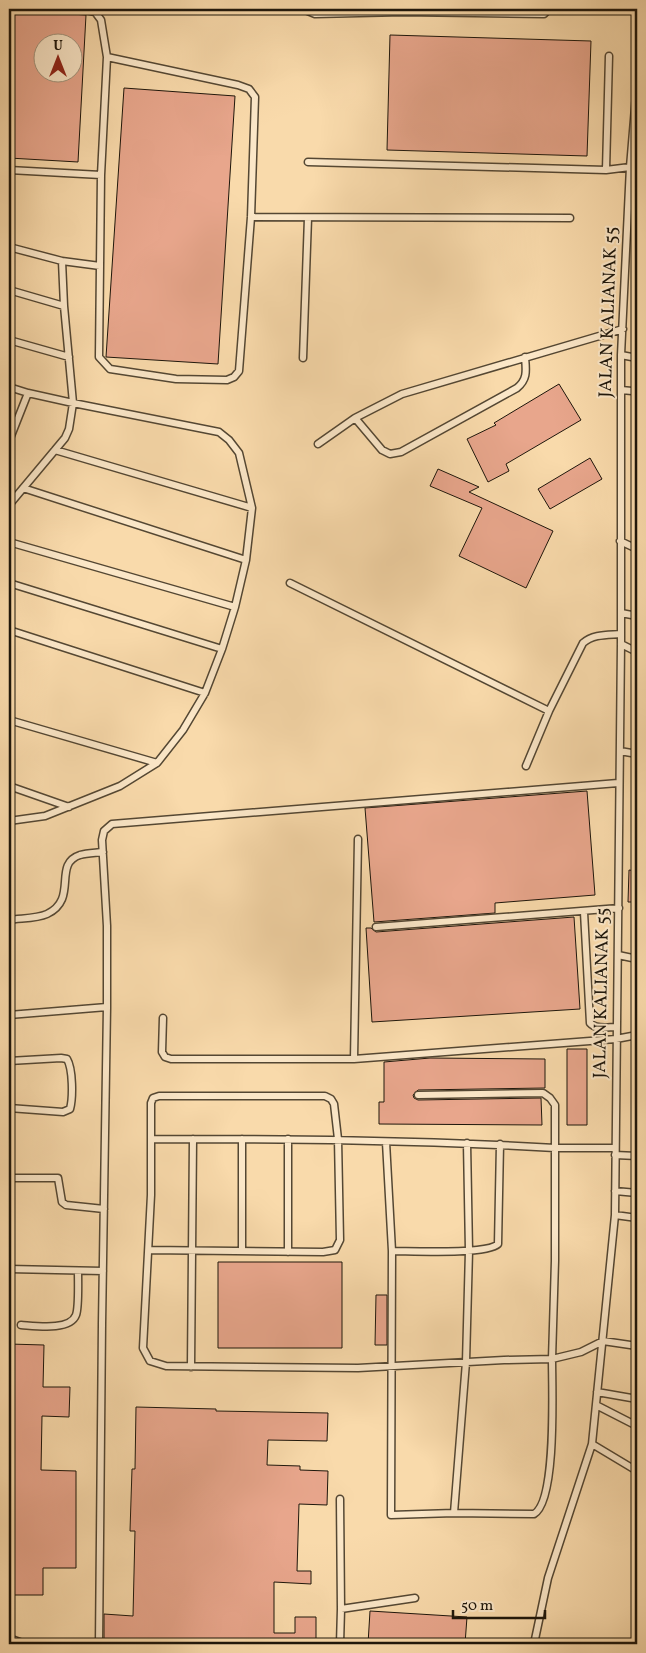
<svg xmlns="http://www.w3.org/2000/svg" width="646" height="1653" font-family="Vollkorn,serif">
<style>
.building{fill:#e8a68c;stroke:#1d160b;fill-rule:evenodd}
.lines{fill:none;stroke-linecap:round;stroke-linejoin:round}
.service-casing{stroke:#544733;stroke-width:9}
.service{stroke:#fbe7c8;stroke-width:6}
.labels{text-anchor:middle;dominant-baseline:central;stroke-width:4;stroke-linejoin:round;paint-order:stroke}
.street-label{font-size:18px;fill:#1d160b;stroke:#fbe7c8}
</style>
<rect width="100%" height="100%" fill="#f9daab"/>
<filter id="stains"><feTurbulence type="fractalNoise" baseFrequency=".004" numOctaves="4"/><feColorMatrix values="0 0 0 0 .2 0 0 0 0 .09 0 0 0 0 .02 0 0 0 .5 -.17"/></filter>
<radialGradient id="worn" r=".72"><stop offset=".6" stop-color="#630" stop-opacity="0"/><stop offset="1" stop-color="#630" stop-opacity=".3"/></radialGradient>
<path class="building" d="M9,10L86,15L78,162L9,158ZM42,42H72V72H42Z
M390,35L591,41L587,156L387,150Z
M124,88L235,96L218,364L106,357Z
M559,384L581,420L506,464L509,471L488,482L467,439L496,425L494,423Z
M590,458L602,479L550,509L538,489Z
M438,469L479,487L469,492L553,531L526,588L459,556L482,508L430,486Z
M587,791L595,895L495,903V913L374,922L365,808Z
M629,870L637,871V902H628Z
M574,917L580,1009L372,1022L366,928H371L376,932Z
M567,1049H587V1125H567Z
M430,1058L545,1059V1088L418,1090L413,1095L414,1098L418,1100L541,1098L542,1125L379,1124V1102H384V1062Z
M218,1262H342V1348H218Z
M376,1295H387V1345H375Z
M9,1344L44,1345L43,1387H70L69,1417L42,1416L41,1470L76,1471V1568H43V1595H9Z
M136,1407L216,1409V1411L328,1413L327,1441L268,1440L267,1465L300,1466V1470L328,1471L327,1505L299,1504L297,1571H311V1584L274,1582V1633H295V1617H316V1644H104V1614L133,1616L135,1531H130L132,1469H135Z
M370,1611L467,1617L465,1644H368Z"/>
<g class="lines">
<defs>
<path id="service" d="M80,9L95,12L101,20L107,57L101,175L99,357L110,369L176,379L227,380L234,377L239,371L251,217L255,97L249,89L238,85L107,57
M303,9L315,14L403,12L544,14L549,9
M308,162L606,170L630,167
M9,170L101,175
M606,170L609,56
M251,217L570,218
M9,247L62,261L100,266
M9,290L64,306
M9,340L69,357
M621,355L637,358
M303,358L308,218
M9,387L28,393L73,403L69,429L65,438L9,505
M621,390L632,391L637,394
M355,418L382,450L390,454L401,452L517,388C528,379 526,370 525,357
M9,441L28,393
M318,444L355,418L402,394L623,329
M55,450L252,508
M23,488L246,560
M620,541L637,549
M9,542L235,607
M9,583L222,649
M290,583L549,711L583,643C593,634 607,635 620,634
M621,613L637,616
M9,630L205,693
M621,644L637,652
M9,720L157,763
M620,751L637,754
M526,766L549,711
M9,786L69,807
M9,821L45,816L120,786L157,763L183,730L205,693L222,649L235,607L246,560L252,508L239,453L229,440L219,432L73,403L64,306L62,261
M584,912L590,1023C596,1030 608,1027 616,1027
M9,920C20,918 36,919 47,914C79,899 52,864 80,855C87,853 95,853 103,852
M376,927L619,908
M618,955L637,959
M9,1015L107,1007
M163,1018L162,1052L165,1057L171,1059H354L616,1039L637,1035
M354,1059L358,839
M9,1061L61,1058L67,1059C73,1069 73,1098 70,1109L63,1112L9,1108
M418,1095L543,1093L550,1098L555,1105V1148H615
M242,1139V1251
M288,1139V1252
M386,1142L392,1251L391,1515L454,1513
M467,1143L469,1251L466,1362L454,1513L534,1514C557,1501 552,1386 552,1359L581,1352L603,1341L637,1346
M615,1155L637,1156
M9,1178H58L62,1202L66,1205L104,1209
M615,1191L637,1193
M615,1215L637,1218
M149,1250L323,1252L335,1250L340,1240L338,1139L334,1104L331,1099L325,1096H159L153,1098L151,1103V1195L143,1348L150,1361L166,1366L358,1368L504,1360L552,1359L555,1261V1148C420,1140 286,1139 151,1139
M392,1251C411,1251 487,1255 498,1244L500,1144
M9,1269L103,1271
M21,1325C36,1326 70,1331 76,1315C79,1307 78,1281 78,1271
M191,1367L193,1139
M597,1392L637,1399
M596,1405L637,1426
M592,1444L637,1471
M340,1499L341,1609L340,1644
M341,1609L415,1598
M9,1638L25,1644
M99,1644L102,1324L107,1007V926L102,840L104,831L112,824L618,783
M534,1644L548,1578L592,1444L615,1215L621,644V355L630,167L637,83"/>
</defs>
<use href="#service" class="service-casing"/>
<use href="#service" class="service"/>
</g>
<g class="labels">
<g class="street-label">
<text transform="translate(609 312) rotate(-88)">JALAN KALIANAK 55</text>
<text transform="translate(602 993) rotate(-89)">JALAN KALIANAK 55</text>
</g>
</g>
<rect width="646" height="1653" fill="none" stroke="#f9daab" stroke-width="30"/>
<rect x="10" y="10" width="626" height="1633" fill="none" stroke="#1d160b" stroke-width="2.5"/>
<rect x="15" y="15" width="616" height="1623" fill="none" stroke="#1d160b"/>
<g transform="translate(58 58)"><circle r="24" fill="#fbe7c8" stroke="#a2937c"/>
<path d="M0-4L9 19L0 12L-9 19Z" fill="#8f2418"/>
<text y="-8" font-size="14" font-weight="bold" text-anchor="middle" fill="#1d160b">U</text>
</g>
<path d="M453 1610v8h92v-8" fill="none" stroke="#1d160b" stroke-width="2.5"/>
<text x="461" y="1610" font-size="15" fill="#1d160b" stroke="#fbe7c8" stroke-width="4" paint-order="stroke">50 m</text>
<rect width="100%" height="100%" filter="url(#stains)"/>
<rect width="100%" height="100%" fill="url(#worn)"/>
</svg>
